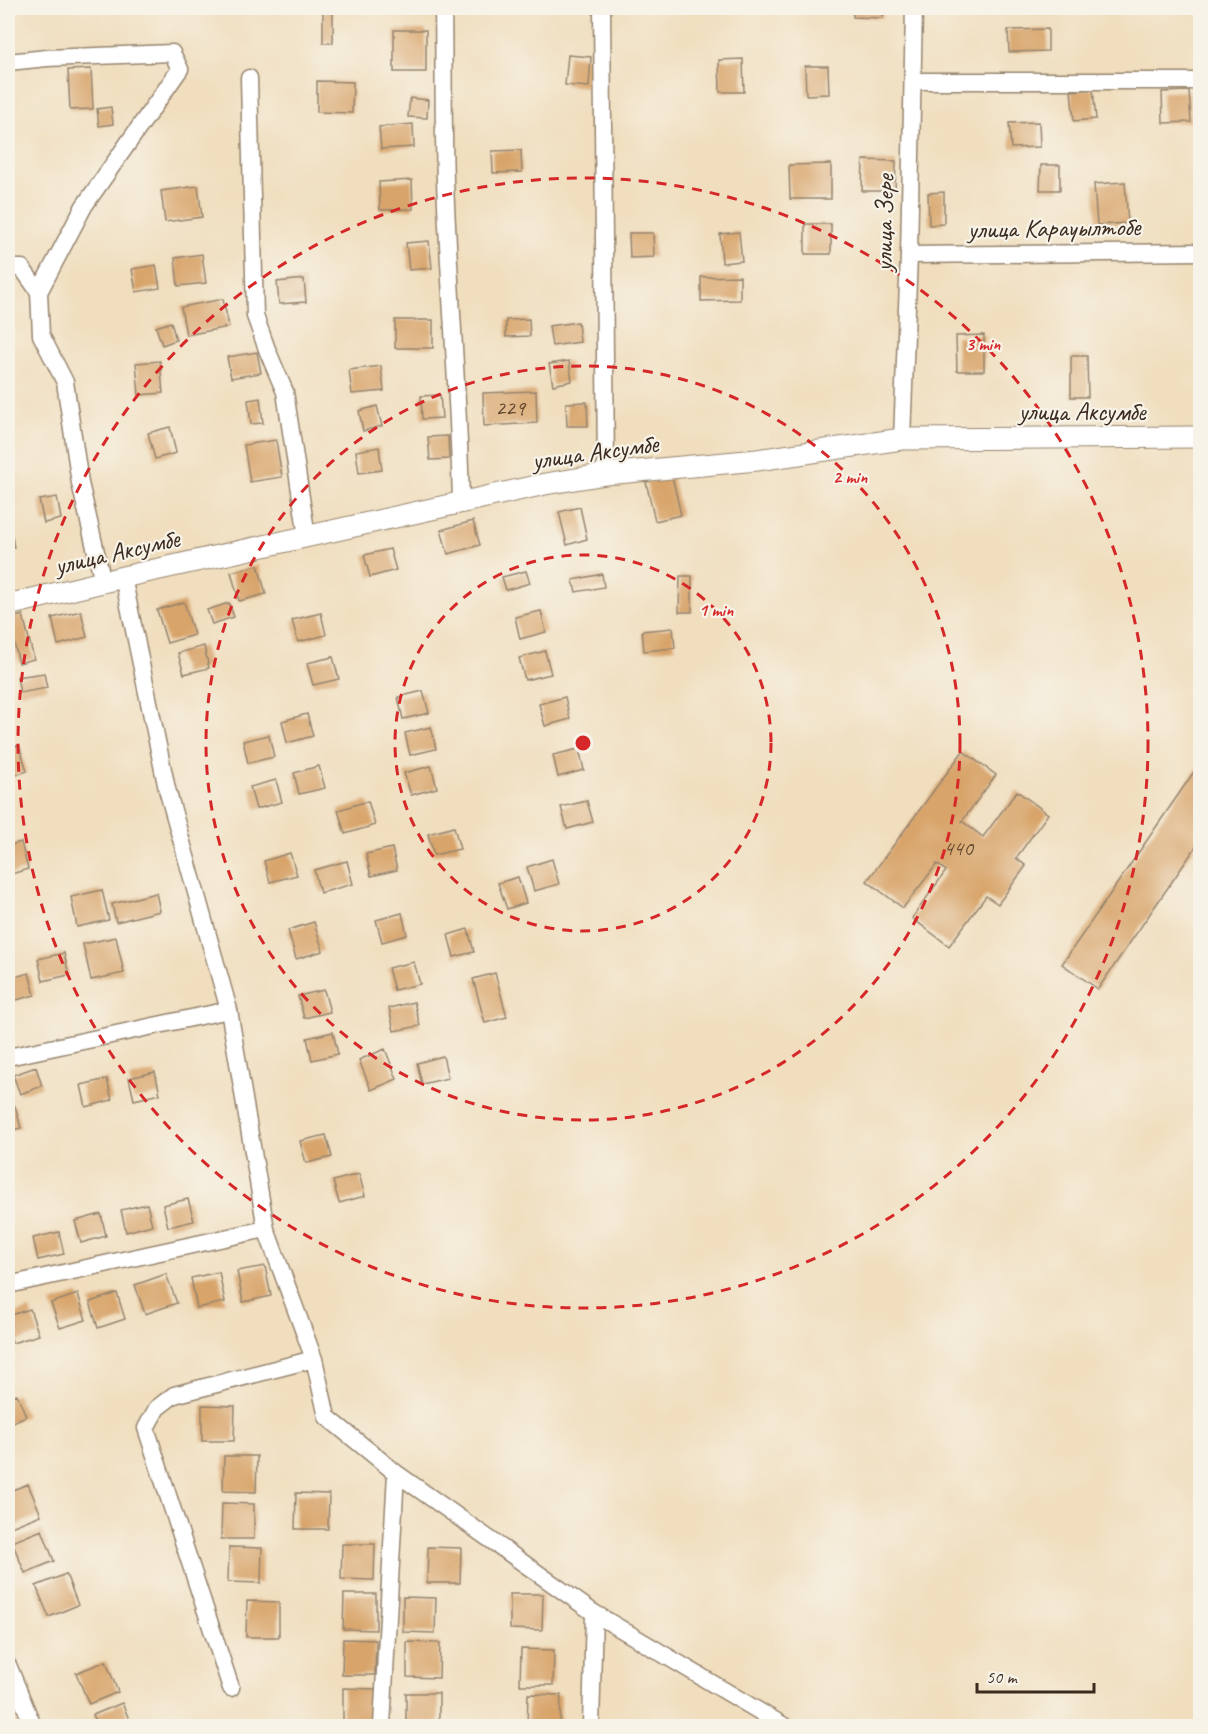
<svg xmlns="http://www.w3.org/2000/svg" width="1208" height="1734" font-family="Caveat,sans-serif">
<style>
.building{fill:#d8a46b}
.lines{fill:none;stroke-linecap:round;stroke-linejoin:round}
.minor-casing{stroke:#96846e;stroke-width:19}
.major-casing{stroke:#96846e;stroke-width:23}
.minor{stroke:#fff;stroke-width:16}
.major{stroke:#fff;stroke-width:21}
.ring{fill:none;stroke:#d62828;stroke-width:3;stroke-dasharray:10 8}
.labels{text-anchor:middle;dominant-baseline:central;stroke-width:4.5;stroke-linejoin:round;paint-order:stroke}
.number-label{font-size:22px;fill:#624831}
.street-label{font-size:26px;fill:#3b2a1e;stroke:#f7f3e8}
.centre{fill:#d62828;stroke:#f7f3e8;stroke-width:3}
.ring-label{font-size:18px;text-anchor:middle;font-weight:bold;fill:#d62828;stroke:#f7f3e8;stroke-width:4.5;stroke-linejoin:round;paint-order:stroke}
</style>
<rect width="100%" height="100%" fill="#f7f3e8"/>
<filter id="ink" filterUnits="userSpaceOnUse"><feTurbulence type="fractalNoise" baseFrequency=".0167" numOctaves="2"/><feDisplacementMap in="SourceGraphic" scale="12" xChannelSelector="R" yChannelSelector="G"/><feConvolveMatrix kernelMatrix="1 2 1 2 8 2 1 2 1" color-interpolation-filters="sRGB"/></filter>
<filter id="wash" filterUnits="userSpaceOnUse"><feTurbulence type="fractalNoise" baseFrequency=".008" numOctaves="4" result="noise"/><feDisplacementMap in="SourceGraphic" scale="24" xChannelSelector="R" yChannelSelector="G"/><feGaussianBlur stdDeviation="1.35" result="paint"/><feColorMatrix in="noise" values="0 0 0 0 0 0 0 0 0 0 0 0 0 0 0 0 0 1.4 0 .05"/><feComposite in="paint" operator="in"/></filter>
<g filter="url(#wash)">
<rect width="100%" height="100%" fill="#f0debe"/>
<g id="blocks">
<path class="building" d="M853,8H883V18L853,17Z
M323,10H333V43H323Z
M1048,29V51L1009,52L1008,30Z
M394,30H426V72H394Z
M568,55L591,57L589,87L565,85Z
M743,59L744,92H720L719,60Z
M805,66H828L829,94L806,95Z
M91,69L93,109L70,110L68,70Z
M317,81L353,82L352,113L317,112Z
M1093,89L1096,119L1074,121L1071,91Z
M1189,91L1191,122L1163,123L1162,92Z
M410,98L428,100L427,118L408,117Z
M111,107L113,124L99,126L97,109Z
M1039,122L1040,147L1011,148L1009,123Z
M413,124L414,147L381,149L379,127Z
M521,150L522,172L493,173L492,151Z
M863,160L896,161L895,191H862Z
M831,164V199H790L789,165Z
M1041,165H1060V190H1040Z
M412,180L413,209L380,210L379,182Z
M1125,182L1128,223L1097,225L1094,184Z
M198,186L202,217L165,222L161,191Z
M944,192V224L929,225L928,193Z
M805,224H831V254H805Z
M739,232L742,261L722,263L720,234Z
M629,233H653L654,257L630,258Z
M429,241L432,268L409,270L406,243Z
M202,254L206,283L178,286L175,258Z
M156,265L160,288L136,292L132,269Z
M740,276V300L701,301V277Z
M304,279L306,302L279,304L277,282Z
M223,299L229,327L186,335L181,307Z
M529,319L530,336L506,337V320Z
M395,320H433V348H395Z
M171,322L176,340L162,345L156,327Z
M578,322L580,342L552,346L549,326Z
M984,335V371H957L956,336Z
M257,352L261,373L231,378L227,357Z
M1071,356H1087L1088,397H1071Z
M160,361L163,393L139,395L136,363Z
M569,361L572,381L553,385L549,364Z
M381,366L384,391L352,394L349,370Z
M536,391L537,423L484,426L483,393Z
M440,395L442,418L422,419L421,396Z
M260,398L263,423L251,424L248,400Z
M587,402L588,426H567L566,403Z
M377,406L382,426L363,431L359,411Z
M170,427L176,453L155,459L148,433Z
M448,436L449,459L430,460L428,437Z
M276,440L282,477L250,482L244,445Z
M379,447L382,470L359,473L356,451Z
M672,476L681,515L655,521L646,482Z
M57,497L61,519L44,523L39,500Z
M580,507L587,539L567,545L559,512Z
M473,521L480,545L448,554L441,530Z
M10,525L14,548L8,549V526Z
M390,549L396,570L370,577L364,555Z
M258,565L266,594L239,601L231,572Z
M526,571L530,583L506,590L502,577Z
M602,574L604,587L576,592L573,580Z
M680,576H692V612H679Z
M184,602L194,635L167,643L157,610Z
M229,603L234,617L212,624L207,610Z
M81,611L87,637L58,645L52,618Z
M541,611L546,632L520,639L515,617Z
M321,613L326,635L298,642L292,620Z
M23,615L34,659L19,663L8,619Z
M673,628L675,648L644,651L642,631Z
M204,646L209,668L184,674L178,653Z
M545,651L551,674L525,680L519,658Z
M333,657L339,679L313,685L307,663Z
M44,673L47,688L20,693L17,677Z
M423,691L429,713L403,719L398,697Z
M565,697L570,719L545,726L539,704Z
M307,714L313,736L287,743L282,721Z
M431,727L436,749L410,755L405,733Z
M269,735L274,757L248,763L243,741Z
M19,745L27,771L8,778V749Z
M579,749L584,770L558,777L553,755Z
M963,751L996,775L962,821L983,837L1017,791L1048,814L1016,858L1026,866L998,904L986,896L949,946L912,918L946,871L937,864L903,908L867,881Z
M1200,763V841L1098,989L1062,964Z
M319,766L325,788L299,794L294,773Z
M431,766L437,788L411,795L404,773Z
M276,780L282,802L256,809L250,787Z
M368,801L375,825L345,834L338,810Z
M587,801L593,822L567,829L561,807Z
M454,827L460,849L434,855L428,834Z
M21,842L28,869L8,875V846Z
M392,848L397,870L371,876L366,854Z
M290,853L297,875L270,882L264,861Z
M552,859L559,884L534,891L527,867Z
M347,861L353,884L320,893L314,870Z
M518,877L526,903L507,909L498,883Z
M102,890L109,920L77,927L71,897Z
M156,893L160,911L116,922L112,904Z
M402,913L407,935L382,942L376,920Z
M314,922L323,951L296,959L288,930Z
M468,929L474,952L454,957L448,935Z
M116,937L124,973L91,980L83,944Z
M64,953L69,975L43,981L38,959Z
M414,962L420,984L394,990L388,968Z
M29,973L35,995L9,1002L8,979Z
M495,973L507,1017L485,1023L473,979Z
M324,990L330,1012L304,1018L298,996Z
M414,1002L420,1026L394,1031L389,1008Z
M333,1032L338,1054L312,1060L307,1038Z
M385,1049L397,1079L371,1090L359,1060Z
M443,1056L448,1078L422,1084L417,1063Z
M36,1067L42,1086L20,1094L13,1075Z
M155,1072L160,1094L134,1100L129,1078Z
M107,1079L112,1100L86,1107L81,1085Z
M15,1106L21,1128L8,1131V1108Z
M326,1135L332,1157L306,1163L300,1141Z
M359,1174L365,1196L339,1203L333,1181Z
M188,1199L194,1221L168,1227L163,1205Z
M147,1204L152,1225L126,1232L121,1210Z
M101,1214L106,1236L81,1243L75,1221Z
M59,1232L64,1254L38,1260L33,1238Z
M265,1266L271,1296L243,1302L237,1271Z
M219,1272L225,1302L197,1308L191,1278Z
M166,1274L177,1303L145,1314L135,1285Z
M117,1293L125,1319L98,1328L90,1302Z
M78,1294L86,1320L60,1328L51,1303Z
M30,1309L39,1335L12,1343L8,1330V1316Z
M17,1394L26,1416L8,1424V1398Z
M202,1405L235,1406L234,1441H202Z
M224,1456H257L256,1492L223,1491Z
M28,1484L41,1515L11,1527L8,1517V1492Z
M296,1493L329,1494L328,1529H295Z
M222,1503L254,1504V1539H221Z
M42,1530L54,1561L25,1573L12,1542Z
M342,1544H375L374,1580L341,1579Z
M229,1547L262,1548L261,1583L228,1582Z
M428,1547L461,1548L460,1583H427Z
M66,1574L78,1605L49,1617L36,1586Z
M344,1594H376V1630L343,1629Z
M510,1594H543L542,1630L510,1629Z
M403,1597L436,1598L435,1633L403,1632Z
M247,1601L279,1602V1637H246Z
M343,1639L376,1640L375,1675H342Z
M407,1642L440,1643L439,1678L407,1677Z
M521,1649L554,1650L553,1685H520Z
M106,1661L118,1692L89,1704L76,1673Z
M343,1688L376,1689V1724H343Z
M406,1693H439V1726H406Z
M528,1694L561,1695L560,1726H527Z
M122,1703L132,1726H98L93,1715Z
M8,1705L16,1726H8Z"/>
</g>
</g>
<g filter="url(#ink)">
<use href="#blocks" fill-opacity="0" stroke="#96846e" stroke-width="1.5"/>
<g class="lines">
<defs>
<path id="minor" d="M443,8C444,65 443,123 445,181C449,289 459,396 461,504
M602,8L606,474
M8,62L47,58L172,53L180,69L84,206L39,292L41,335L65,382L80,483L103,582
M249,78L255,316L268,352L285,392L307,537
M913,81H1200
M909,255L1200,252
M8,268H22L39,292
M902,439L909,255L914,8
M123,577L167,789L229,1010L266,1229L314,1359L327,1417L396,1473L594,1613L784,1726
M8,1057L229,1010
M8,1285L266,1229
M8,1665L33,1726
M231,1688L146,1428L157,1408L174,1395L314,1359
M382,1726L396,1473
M591,1726L594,1613"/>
<path id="major" d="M8,605L123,577L545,484L606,474L757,460L902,439L1200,437"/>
</defs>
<use href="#minor" class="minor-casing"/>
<use href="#major" class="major-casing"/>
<use href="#minor" class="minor"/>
<use href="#major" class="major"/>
</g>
</g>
<g class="ring">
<circle cx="583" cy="743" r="188"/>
<circle cx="583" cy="743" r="377"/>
<circle cx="583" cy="743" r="565"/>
</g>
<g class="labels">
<g class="number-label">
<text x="510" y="408">229</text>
<text x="958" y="848">440</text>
</g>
<g class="street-label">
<text transform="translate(884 223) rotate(-89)">улица Зере</text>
<text transform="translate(1054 228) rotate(-1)">улица Карауылтобе</text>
<text x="1082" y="411">улица Аксумбе</text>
<text transform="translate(595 452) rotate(-8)">улица Аксумбе</text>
<text transform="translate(117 552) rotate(-13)">улица Аксумбе</text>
</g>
</g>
<circle cx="583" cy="743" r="9" class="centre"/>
<g class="ring-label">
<text x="983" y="350">3 min</text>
<text x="850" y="483">2 min</text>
<text x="716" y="616">1 min</text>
</g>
<rect width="1208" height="1734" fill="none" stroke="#f7f3e8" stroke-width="30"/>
<path d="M977 1683v9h117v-9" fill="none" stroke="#3b2a1e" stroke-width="3"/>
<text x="986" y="1683" font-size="18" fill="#3b2a1e" stroke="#f7f3e8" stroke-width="4.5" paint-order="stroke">50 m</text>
</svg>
